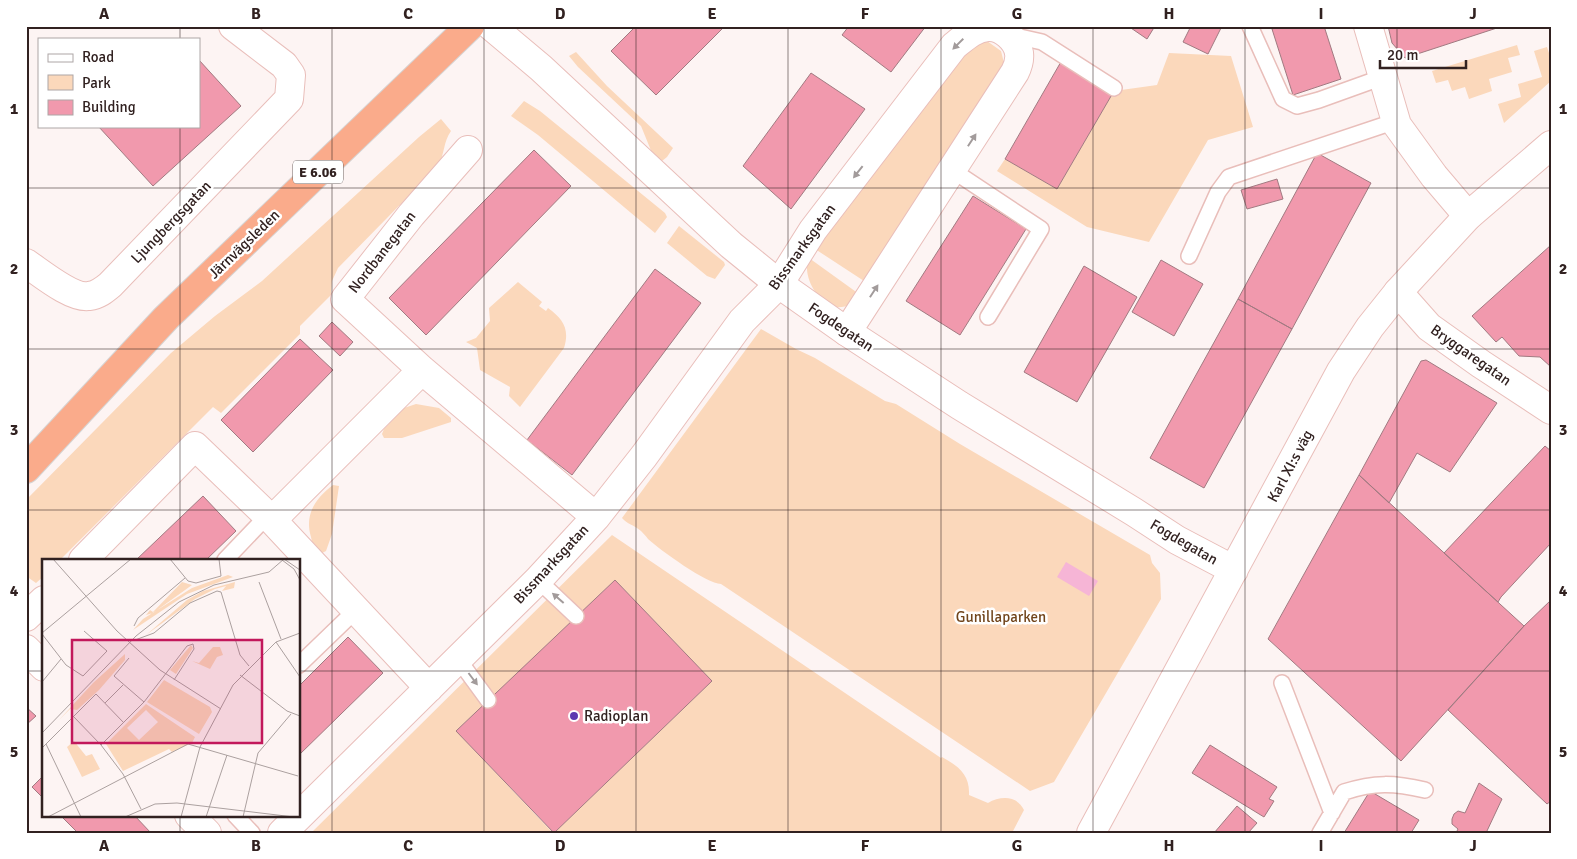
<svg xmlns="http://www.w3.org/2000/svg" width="1577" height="859" font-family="Signika,sans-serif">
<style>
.green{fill:#fbd8bb}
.water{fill:#f6b5d6}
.building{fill:#f199ad;stroke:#a17a81}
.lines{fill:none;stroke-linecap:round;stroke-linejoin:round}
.service-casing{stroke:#e9beba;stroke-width:18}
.minor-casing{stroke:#e9beba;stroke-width:30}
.tertiary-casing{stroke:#e9beba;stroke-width:30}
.trunk-casing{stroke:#d6d3d2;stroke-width:30}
.service{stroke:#fff;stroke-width:15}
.minor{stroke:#fff;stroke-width:28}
.tertiary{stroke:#fff;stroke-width:28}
.trunk{stroke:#faab8b;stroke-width:28}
.oneway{fill:#a29b9b}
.grid{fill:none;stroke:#312120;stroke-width:1;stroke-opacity:0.55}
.poi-dot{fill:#5c38b0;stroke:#fff;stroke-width:2}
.labels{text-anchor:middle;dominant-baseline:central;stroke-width:5;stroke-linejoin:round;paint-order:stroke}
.shield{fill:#fff;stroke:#6f6463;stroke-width:1}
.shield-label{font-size:14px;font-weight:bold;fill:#312120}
.street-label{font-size:15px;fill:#312120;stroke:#fff}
.park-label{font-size:15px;fill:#71451b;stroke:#fff}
.poi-label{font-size:15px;fill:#312120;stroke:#fff;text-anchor:start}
.inset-road{fill:none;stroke:#aba09f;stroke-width:1}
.view{fill:#c2185b;fill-opacity:0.15;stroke:#c2185b;stroke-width:2.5}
.inset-edge{fill:none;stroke:#312120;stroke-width:2.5}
.neatline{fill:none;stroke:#312120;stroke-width:2}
.grid-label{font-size:16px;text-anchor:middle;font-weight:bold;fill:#312120}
</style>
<rect width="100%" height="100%" fill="#fdf4f3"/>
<path class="green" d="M987,41L1001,51L1005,67L864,281L812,247L964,48Z
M1517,45L1520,55L1508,58L1512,72L1489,79L1492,91L1469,99L1465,87L1452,91L1448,80L1436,83L1432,71Z
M1547,47L1551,59V81L1504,123L1498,104L1521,97L1518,84L1542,77L1534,51Z
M576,52L607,86L673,148L667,157L662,161L652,153L641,126L578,67L569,56Z
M1169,53L1231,56L1253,127L1208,140L1149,242L1087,227L997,171L1005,159L1057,189L1114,91L1157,85Z
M524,101L540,111L665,213L667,217L655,233L538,135L511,116Z
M441,119L451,131C443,142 445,154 438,166L338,268L332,281L331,295L300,326V334L221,413L213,407L60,560H44V576L36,583L26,576V500L171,353L215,316L262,281L419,137Z
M679,226L724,262L725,265L715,279L707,276L667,243Z
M809,258L859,294L851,305C846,306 841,308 835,307C818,304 801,275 809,258Z
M518,282L542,302L539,306L546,311L548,308C563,319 570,329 564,348L520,407L509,396L510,387L480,370L477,348L466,342L476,338L490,321L489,308Z
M761,329L796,349L815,358L885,401L896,404L960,444L1150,555L1152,563L1160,573L1161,599L1054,782L1030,791L721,584C707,584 660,550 648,539C646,536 643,533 641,531C634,525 627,524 622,518Z
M416,404L439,408L451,418V422L402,438H384L382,434L384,429L404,408Z
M333,485L339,486L332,534L326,551L322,553C316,549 312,544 311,537C304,514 316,498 333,485Z
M612,535L941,758L942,757C958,766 970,774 969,795L988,803C1000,796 1017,795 1024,810L1012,833H554L712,681L615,580L456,731L553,833H311Z"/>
<path class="water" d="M1066,562L1098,581L1089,596L1057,577Z"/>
<path class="building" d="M636,26H725L656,95L611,51Z
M849,26H926L891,72L842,35Z
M1128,26H1155L1147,39Z
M1191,26H1222L1208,54L1183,42Z
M1282,26H1324L1341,79L1293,95L1272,29Z
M1388,26H1503L1405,58L1392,43Z
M199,60L241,106L153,186L98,126H199Z
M1062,60L1114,91L1057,189L1005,159Z
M811,73L865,109L791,209L743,166Z
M534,150L571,186L426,335L389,298Z
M1317,153L1371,183L1292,329L1238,299Z
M1277,179L1283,199L1247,209L1241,190Z
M973,196L1026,229L960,335L906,301Z
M1551,245V367L1540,357L1519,356L1502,337L1496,342L1472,316Z
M1161,260L1203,284L1174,336L1132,312Z
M1084,266L1137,297L1077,402L1024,372Z
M655,269L701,303L572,475L527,440Z
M1238,299L1292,329L1204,488L1150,458Z
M332,322L353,342L340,356L319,336Z
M300,339L333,370L253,452L221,420Z
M1426,360L1497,403L1450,472L1417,453L1389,503L1359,475L1421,361Z
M1545,446L1551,451V543L1501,597L1498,602L1444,553Z
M1359,475L1524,626L1401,761L1268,639Z
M203,496L236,531L206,560H136Z
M615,580L712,681L554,833L456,731Z
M1551,600V801L1547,804L1448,710L1524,626Z
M348,637L383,673L299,755V686Z
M26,707L36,716L26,725Z
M1210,745L1277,787L1269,799L1274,801L1264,817L1192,773Z
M44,775V799L32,787Z
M1479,783L1502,799L1486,833H1456L1458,829L1452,824V819L1454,814L1458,811L1465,813Z
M1370,791L1419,820L1411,833H1344Z
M1237,806L1257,823L1248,833H1214Z
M60,815H134L151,833H78Z"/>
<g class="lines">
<defs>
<path id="service" d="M1250,26L1283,99L1297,106L1319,100L1383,77
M1011,35L1042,42L1114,88
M952,170L1041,229L988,317
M1189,256L1218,192L1229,177L1396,121
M225,560L267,516
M538,580L576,616
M458,659L488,700
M299,665L356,610
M1282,683L1332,813
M235,815L252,833
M1320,833L1344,792C1375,782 1394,783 1425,790"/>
<path id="minor" d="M1368,26L1397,125L1434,176L1468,216
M468,150L411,215L345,299L422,370L596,517
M26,263C41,273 72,299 89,296C98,295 104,290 110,285L289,99L291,75L284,65L233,26
M1398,292L1429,327L1481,364L1551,410
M272,520L422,370
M83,560L195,446L272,520L429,688
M26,617L44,600
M26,649L44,667
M189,815L207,833
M282,833L538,580L596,517L644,456L742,321L779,284L813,230L954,46C964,38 974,28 988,27C1002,26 1017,40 1019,53C1020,60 1018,66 1015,72L847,332"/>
<path id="tertiary" d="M491,26L541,68L731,245L779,284L847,332L959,405L1134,512L1177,540L1234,570
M1091,833L1341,371L1370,327L1398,292L1468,216L1551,145"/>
<path id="trunk" d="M26,469L166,318L470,26"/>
</defs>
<use href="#service" class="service-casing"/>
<use href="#minor" class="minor-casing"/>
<use href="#tertiary" class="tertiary-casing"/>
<use href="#trunk" class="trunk-casing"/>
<use href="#service" class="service"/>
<use href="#minor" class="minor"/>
<use href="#tertiary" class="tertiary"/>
<use href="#trunk" class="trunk"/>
</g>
<defs><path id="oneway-solid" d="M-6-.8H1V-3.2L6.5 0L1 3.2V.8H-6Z" transform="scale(1.25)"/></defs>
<g class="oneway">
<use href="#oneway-solid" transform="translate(958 44) rotate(135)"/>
<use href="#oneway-solid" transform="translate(972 140) rotate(-57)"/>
<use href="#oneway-solid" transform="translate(858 172) rotate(128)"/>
<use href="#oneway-solid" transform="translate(874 291) rotate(-57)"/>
<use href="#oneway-solid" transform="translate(558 598) rotate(-139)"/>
<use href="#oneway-solid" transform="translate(473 679) rotate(53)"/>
</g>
<path class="grid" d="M180,26V39M332,26V833M484,26V833M636,26V833M788,26V833M941,26V833M1093,26V833M1245,26V833M1397,26V833M180,126V560M26,188H1551M26,349H1551M26,510H1551M26,671H44M299,671H1551M180,815V833"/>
<circle class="poi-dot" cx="574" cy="716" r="5"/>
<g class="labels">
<rect class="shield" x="293" y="160.5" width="50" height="23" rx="4"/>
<g class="shield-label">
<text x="318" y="172">E 6.06</text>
</g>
<g class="street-label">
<text transform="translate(171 222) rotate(-46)">Ljungbergsgatan</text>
<text transform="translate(244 244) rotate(-44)">Järnvägsleden</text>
<text transform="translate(802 247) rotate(-54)">Bissmarksgatan</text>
<text transform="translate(382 252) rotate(-52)">Nordbanegatan</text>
<text transform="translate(841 327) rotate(34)">Fogdegatan</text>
<text transform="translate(1471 355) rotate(35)">Bryggaregatan</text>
<text transform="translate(1290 466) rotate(-62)">Karl XI:s väg</text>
<text transform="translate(1184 542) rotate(30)">Fogdegatan</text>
<text transform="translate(551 564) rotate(-47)">Bissmarksgatan</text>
</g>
<g class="park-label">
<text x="1001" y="617">Gunillaparken</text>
</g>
<g class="poi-label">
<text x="584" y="716">Radioplan</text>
</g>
</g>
<g transform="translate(42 559)">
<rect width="258" height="258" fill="#fdf4f3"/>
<path d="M186,16L191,18L145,35L91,71L101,60L150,29ZM140,23L150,26L111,54L104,56L108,51L111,53ZM193,23L192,29L180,32L184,27L173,30L153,40L104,76L145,41L161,32ZM149,86L151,89L134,115L128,111ZM171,88H178L181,96L175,98L168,110L150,102L157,104ZM83,95V101L57,131L35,151L28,150L17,161L51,124ZM122,121L168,148L170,153L157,175L105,143ZM104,145L153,178L150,184L130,193L127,190L81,212L64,185ZM104,151L116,163L97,181L85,169ZM32,182L44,197L50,195L58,210L40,218L25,188Z" fill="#fbd8bb" fill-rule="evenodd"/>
<path class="inset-road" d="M11,0L75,72L118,111L179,150M128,0L146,22L154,24L179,17L177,0M242,0L258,11M240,1L252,10L258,21M217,23L239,80M92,67L96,59L143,19M0,74L89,0M0,75L24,106L41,117L65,92L42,72M93,81L112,74L148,44L175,32L179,33L198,96L207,107M234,83L258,118M87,99L72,117L102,143M198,116L245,152L258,157M0,123L19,100M63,144L81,126M31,157L59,186L81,215L99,250M0,174L94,77L137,43L172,26L227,13L242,0M4,185L39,258M59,186L102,143L145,87L151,85L152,90L132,121M0,189L54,135L82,164M6,258L146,185L256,217M83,258L113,245L135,244L252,258M139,258L158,188L191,126L234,83L258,74M164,258L185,196M201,258L216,194L249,155"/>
<path class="view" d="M30,81H220V184H30Z"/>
<rect width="258" height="258" class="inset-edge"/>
</g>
<rect width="1577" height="859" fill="none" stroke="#ffffff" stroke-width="55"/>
<rect x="38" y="38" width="162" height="90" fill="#ffffff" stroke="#ada6a6"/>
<rect x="48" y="54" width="25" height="8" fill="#ffffff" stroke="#ada6a6"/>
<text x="82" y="62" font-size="15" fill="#312120">Road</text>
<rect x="48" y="75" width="25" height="15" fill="#fbd8bb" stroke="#ada6a6"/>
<text x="82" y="88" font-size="15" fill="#312120">Park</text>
<rect x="48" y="100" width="25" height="15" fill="#f199ad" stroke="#ada6a6"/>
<text x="82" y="112" font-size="15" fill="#312120">Building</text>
<path d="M1380 60v8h86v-8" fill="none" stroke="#312120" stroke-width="2.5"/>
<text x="1387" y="60" font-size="15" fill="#312120" stroke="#ffffff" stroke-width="4" paint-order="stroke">20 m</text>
<rect x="28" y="28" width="1522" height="804" class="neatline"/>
<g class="grid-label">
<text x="104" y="19">A</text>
<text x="256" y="19">B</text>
<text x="408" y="19">C</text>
<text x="560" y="19">D</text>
<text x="712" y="19">E</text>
<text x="865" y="19">F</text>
<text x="1017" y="19">G</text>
<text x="1169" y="19">H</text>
<text x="1321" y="19">I</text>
<text x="1473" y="19">J</text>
<text x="14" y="114">1</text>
<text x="1563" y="114">1</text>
<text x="14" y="274">2</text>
<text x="1563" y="274">2</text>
<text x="14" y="435">3</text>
<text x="1563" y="435">3</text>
<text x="14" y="596">4</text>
<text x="1563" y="596">4</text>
<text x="14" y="757">5</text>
<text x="1563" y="757">5</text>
<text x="104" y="851">A</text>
<text x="256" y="851">B</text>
<text x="408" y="851">C</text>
<text x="560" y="851">D</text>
<text x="712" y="851">E</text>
<text x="865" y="851">F</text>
<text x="1017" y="851">G</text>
<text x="1169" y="851">H</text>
<text x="1321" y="851">I</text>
<text x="1473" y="851">J</text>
</g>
</svg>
